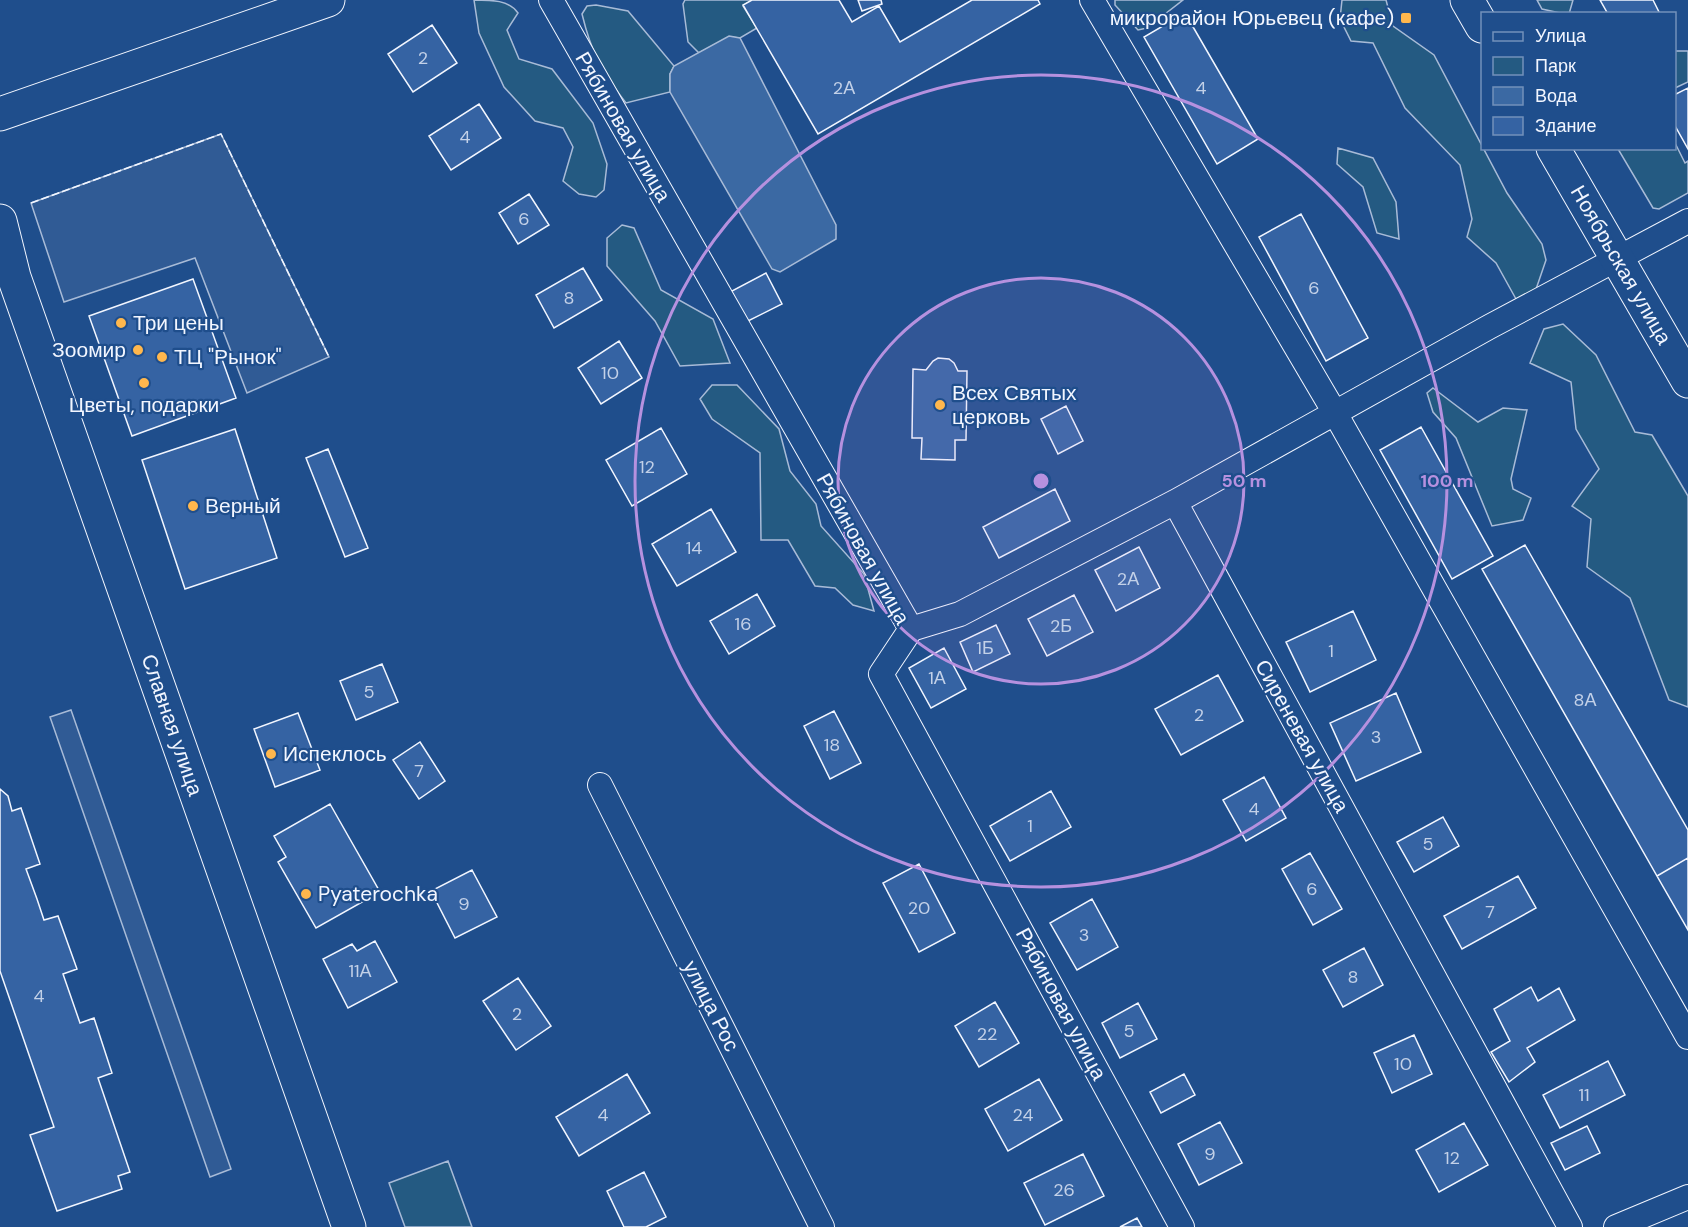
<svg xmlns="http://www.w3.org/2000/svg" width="1688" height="1227" font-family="'DM Sans',sans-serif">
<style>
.green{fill:#245a82;stroke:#a8bbd7;stroke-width:1.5}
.parking{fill:#305b95;stroke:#a8bbd7;stroke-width:1.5}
.water{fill:#3b69a3;stroke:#a8bbd7;stroke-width:1.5}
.building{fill:#3563a3;stroke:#f2f6ff;stroke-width:1.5}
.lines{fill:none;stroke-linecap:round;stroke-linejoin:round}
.street-casing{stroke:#f2f6ff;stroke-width:26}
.secondary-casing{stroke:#f2f6ff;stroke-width:35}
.highway-casing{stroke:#f2f6ff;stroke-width:35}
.street{stroke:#1f4e8c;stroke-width:24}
.secondary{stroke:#1f4e8c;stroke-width:33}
.highway{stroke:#1f4e8c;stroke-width:33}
.fence{stroke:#f2f6ff;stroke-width:1.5;stroke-dasharray:8 3;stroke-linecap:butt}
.ring{fill:none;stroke:#b691df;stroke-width:3}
.poi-dot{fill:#ffb74d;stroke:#1f4e8c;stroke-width:2}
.labels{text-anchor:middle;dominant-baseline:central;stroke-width:4.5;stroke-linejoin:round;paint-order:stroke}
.number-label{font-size:18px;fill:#c3d1e8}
.poi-label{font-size:21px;fill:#f2f6ff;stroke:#1f4e8c;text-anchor:start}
.street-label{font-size:21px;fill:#f2f6ff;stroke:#1f4e8c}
.centre{fill:#b691df;stroke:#1f4e8c;stroke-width:3}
.ring-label{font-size:18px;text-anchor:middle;font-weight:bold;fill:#b691df;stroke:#1f4e8c;stroke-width:4.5;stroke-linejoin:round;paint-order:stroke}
</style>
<rect width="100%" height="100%" fill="#1f4e8c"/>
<path class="green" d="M474,0C492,0 509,0 518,13L507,30L519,59L552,69L593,123L607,164L604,190L596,197L579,194L563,181L573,147L563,128L535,121L504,87L479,33Z
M685,0H752L743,6L757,28L740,38L729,37L699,53L688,42L683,4Z
M1115,0H1183L1147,28L1138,30L1115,5Z
M1342,0H1386L1393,26L1434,55L1507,193L1542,244L1546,260L1534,295L1516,299L1496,263L1467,237L1472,219L1460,165L1405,108L1373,43L1351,41L1340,19Z
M1537,0H1573L1569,14L1560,13L1542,9Z
M596,5L628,11L674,66L670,74V92L626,103C601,70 592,55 582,14L587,6Z
M1675,51H1688V82L1675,88Z
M1675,143L1685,163L1688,161V193L1659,209L1653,208L1618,149L1674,148Z
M1338,148L1373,158L1396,202L1399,239L1377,233L1363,187L1337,164Z
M622,225L634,228L661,290L713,319L730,363L680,366L655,321L607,266V238Z
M1563,324L1596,355L1635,432L1652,435L1688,496V707L1669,700L1630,598L1587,567L1591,519L1572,506L1599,469L1576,429L1571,382L1530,363L1544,329Z
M712,385H737L779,429L790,471L816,504L821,526L864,574L874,611L853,605L835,588L815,586L788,540H761L760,453L712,419L700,399Z
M1433,388L1478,422L1503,408L1527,410L1511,479L1513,489L1531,498L1523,520L1492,526L1456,438L1433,412L1427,393Z
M448,1161L472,1227H405L389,1183Z"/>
<path class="parking" d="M221,134L329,357L247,393L195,258L64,302L31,203Z
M71,710L231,1169L210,1177L50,717Z"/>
<path class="water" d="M729,36L740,38L836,225V239L780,272L772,269L670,92V74L674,66Z"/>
<path class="building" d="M752,0H839L852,22L879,6L900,42L972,0H1038L1040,4L818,134L743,5Z
M858,0H881L882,4L862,11Z
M1600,0H1653L1660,14H1608Z
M1185,13L1258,139L1217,164L1144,37Z
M432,25L457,63L413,92L388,54Z
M1688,88V149L1674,124V95Z
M479,104L501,138L451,170L429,136Z
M529,194L549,225L518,244L499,213Z
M1301,214L1368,338L1326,361L1259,237Z
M583,268L602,300L554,328L536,295Z
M766,273L782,304L746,322L730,292Z
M193,279L236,398L132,436L89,316Z
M619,341L642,378L601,404L578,368Z
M938,358L949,359L954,363L958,371H967L966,440H955V460L921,459L922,438H912L913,369L926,370L933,361Z
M1066,406L1083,441L1058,454L1041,419Z
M1421,427L1493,556L1452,579L1380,450Z
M661,428L687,474L632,506L606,460Z
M235,429L277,558L185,589L142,460Z
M328,449L368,548L345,557L306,458Z
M1055,489L1070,521L999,558L983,527Z
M711,509L736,552L677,586L652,544Z
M1525,545L1688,830V858L1657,876L1482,569Z
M1139,547L1160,588L1116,611L1095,570Z
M757,594L775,626L729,654L710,621Z
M1074,595L1093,632L1047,656L1028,619Z
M1353,611L1376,660L1310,692L1286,642Z
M996,625L1010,654L973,672L960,642Z
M944,648L966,689L931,708L909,668Z
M382,664L398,702L356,720L340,681Z
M1218,675L1243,721L1181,755L1155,709Z
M1396,693L1421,752L1356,781L1330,723Z
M834,711L861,763L830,779L804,726Z
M298,713L320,770L275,787L254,729Z
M420,742L445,781L419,799L393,760Z
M1264,777L1286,818L1246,841L1223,800Z
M0,789L8,796L12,811L21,808L40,864L26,869L37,899L44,920L58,916L77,969L63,974L80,1023L94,1018L112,1073L98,1078L130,1172L118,1176L122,1189L57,1211L30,1135L54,1127L0,971Z
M1051,791L1071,827L1010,861L990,826Z
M330,804L380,892L316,928L278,862L286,857L274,836Z
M1443,817L1459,846L1414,872L1397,842Z
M1310,853L1342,909L1313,925L1282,869Z
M1688,858V930L1657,876Z
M919,864L955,933L919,952L883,883Z
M472,870L497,917L455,938L431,891Z
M1518,876L1536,908L1462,949L1444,916Z
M1092,899L1118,947L1077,970L1050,923Z
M375,941L397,982L348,1008L323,959L352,944L357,951Z
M1364,948L1383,985L1343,1007L1323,970Z
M518,978L551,1026L516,1050L483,1001Z
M1531,987L1538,1001L1559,988L1575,1020L1527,1048L1535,1062L1509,1082L1491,1052L1510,1041L1494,1009Z
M995,1002L1019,1043L979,1067L955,1026Z
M1138,1003L1157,1039L1120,1058L1102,1023Z
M1414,1035L1432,1074L1392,1093L1374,1053Z
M1608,1061L1625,1095L1560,1128L1543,1095Z
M627,1074L650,1113L579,1156L556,1117Z
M1184,1074L1195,1095L1161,1113L1150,1092Z
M1039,1079L1062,1120L1008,1151L985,1109Z
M1220,1122L1242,1163L1199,1185L1178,1144Z
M1464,1123L1488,1165L1439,1192L1416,1150Z
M1587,1126L1600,1153L1565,1170L1551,1143Z
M1083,1154L1104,1196L1045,1225L1024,1183Z
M644,1172L666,1217L646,1227H624L607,1191Z
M1137,1218L1142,1227H1120Z"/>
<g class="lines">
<defs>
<path id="street" d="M551,0L911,629
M1092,0L1335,413L1688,1037
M1175,502L1570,1227
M911,629L960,614L1175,502L1489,327L1688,221
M911,629L881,674L1182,1227
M600,785L822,1227
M1616,1227L1688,1197"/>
<path id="secondary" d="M0,114L328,0
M0,221L14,277L349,1227"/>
<path id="highway" d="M1467,0L1482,26
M1553,148L1688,381"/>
</defs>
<use href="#street" class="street-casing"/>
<use href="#secondary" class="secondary-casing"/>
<use href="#highway" class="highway-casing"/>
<use href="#street" class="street"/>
<use href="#secondary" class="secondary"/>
<use href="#highway" class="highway"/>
<path class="fence" d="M31,203L221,134L329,357"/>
</g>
<circle cx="1041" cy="481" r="203" fill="#b691df" fill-opacity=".12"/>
<g class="ring">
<circle cx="1041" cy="481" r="203"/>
<circle cx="1041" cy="481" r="406"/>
</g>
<g class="poi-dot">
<rect x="1400" y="12" width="12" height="12" rx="3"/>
<circle cx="121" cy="323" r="6"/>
<circle cx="138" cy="350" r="6"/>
<circle cx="162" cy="357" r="6"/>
<circle cx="144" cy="383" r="6"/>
<circle cx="940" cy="405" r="6"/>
<circle cx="193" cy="506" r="6"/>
<circle cx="271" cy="754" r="6"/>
<circle cx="306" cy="894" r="6"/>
</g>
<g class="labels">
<g class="number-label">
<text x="423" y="58">2</text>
<text x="844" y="88">2А</text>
<text x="1201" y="88">4</text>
<text x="465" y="137">4</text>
<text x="524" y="219">6</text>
<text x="1314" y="288">6</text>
<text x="569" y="298">8</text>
<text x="610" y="373">10</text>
<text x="647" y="467">12</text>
<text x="694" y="548">14</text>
<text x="1128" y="579">2А</text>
<text x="743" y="624">16</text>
<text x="1061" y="626">2Б</text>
<text x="985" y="648">1Б</text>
<text x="1331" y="651">1</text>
<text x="937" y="678">1А</text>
<text x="369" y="692">5</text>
<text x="1585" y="700">8А</text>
<text x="1199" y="715">2</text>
<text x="1376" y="737">3</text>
<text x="832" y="745">18</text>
<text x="419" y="771">7</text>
<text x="1254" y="809">4</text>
<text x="1030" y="826">1</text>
<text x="1428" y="844">5</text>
<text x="1312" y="889">6</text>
<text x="464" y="904">9</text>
<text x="919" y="908">20</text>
<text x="1490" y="912">7</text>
<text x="1084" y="935">3</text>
<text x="360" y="971">11А</text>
<text x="1353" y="977">8</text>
<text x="39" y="996">4</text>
<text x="517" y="1014">2</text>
<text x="1129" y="1031">5</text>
<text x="987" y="1034">22</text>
<text x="1403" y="1064">10</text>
<text x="1584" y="1095">11</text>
<text x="603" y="1115">4</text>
<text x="1023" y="1115">24</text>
<text x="1210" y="1154">9</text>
<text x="1452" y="1158">12</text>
<text x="1064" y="1190">26</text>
</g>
<g class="poi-label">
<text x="1394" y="18" text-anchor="end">микрорайон Юрьевец (кафе)</text>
<text x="133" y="323">Три цены</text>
<text x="126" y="350" text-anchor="end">Зоомир</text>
<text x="174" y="357">ТЦ "Рынок"</text>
<text x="952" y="393">Всех Святых<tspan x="952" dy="24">церковь</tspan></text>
<text x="144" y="405" text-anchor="middle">Цветы, подарки</text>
<text x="205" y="506">Верный</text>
<text x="283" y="754">Испеклось</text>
<text x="318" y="894">Pyaterochka</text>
</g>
<g class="street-label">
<text transform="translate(623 127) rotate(60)">Рябиновая улица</text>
<text transform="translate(1621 265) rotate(60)">Ноябрьская улица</text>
<text transform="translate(863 549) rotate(61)">Рябиновая улица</text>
<text transform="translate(172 725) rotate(71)">Славная улица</text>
<text transform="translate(1302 736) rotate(61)">Сиреневая улица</text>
<text transform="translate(1061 1004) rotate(62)">Рябиновая улица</text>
<text transform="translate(711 1006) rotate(63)">улица Рос</text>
</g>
</g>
<circle cx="1041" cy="481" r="9" class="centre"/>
<g class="ring-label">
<text x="1244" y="487">50 m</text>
<text x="1447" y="487">100 m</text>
</g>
<rect x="1481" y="12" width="195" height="138" fill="#1f4e8c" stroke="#7391ba" stroke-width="1.5"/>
<rect x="1493" y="32" width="30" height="9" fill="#1f4e8c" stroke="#7391ba" stroke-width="1.5"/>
<text x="1535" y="42" font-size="18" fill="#f2f6ff">Улица</text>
<rect x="1493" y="57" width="30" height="18" fill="#245a82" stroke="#7391ba" stroke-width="1.5"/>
<text x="1535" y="72" font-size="18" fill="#f2f6ff">Парк</text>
<rect x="1493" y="87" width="30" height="18" fill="#3b69a3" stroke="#7391ba" stroke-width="1.5"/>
<text x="1535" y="102" font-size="18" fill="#f2f6ff">Вода</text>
<rect x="1493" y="117" width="30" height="18" fill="#3563a3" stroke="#7391ba" stroke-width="1.5"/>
<text x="1535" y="132" font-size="18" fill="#f2f6ff">Здание</text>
</svg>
